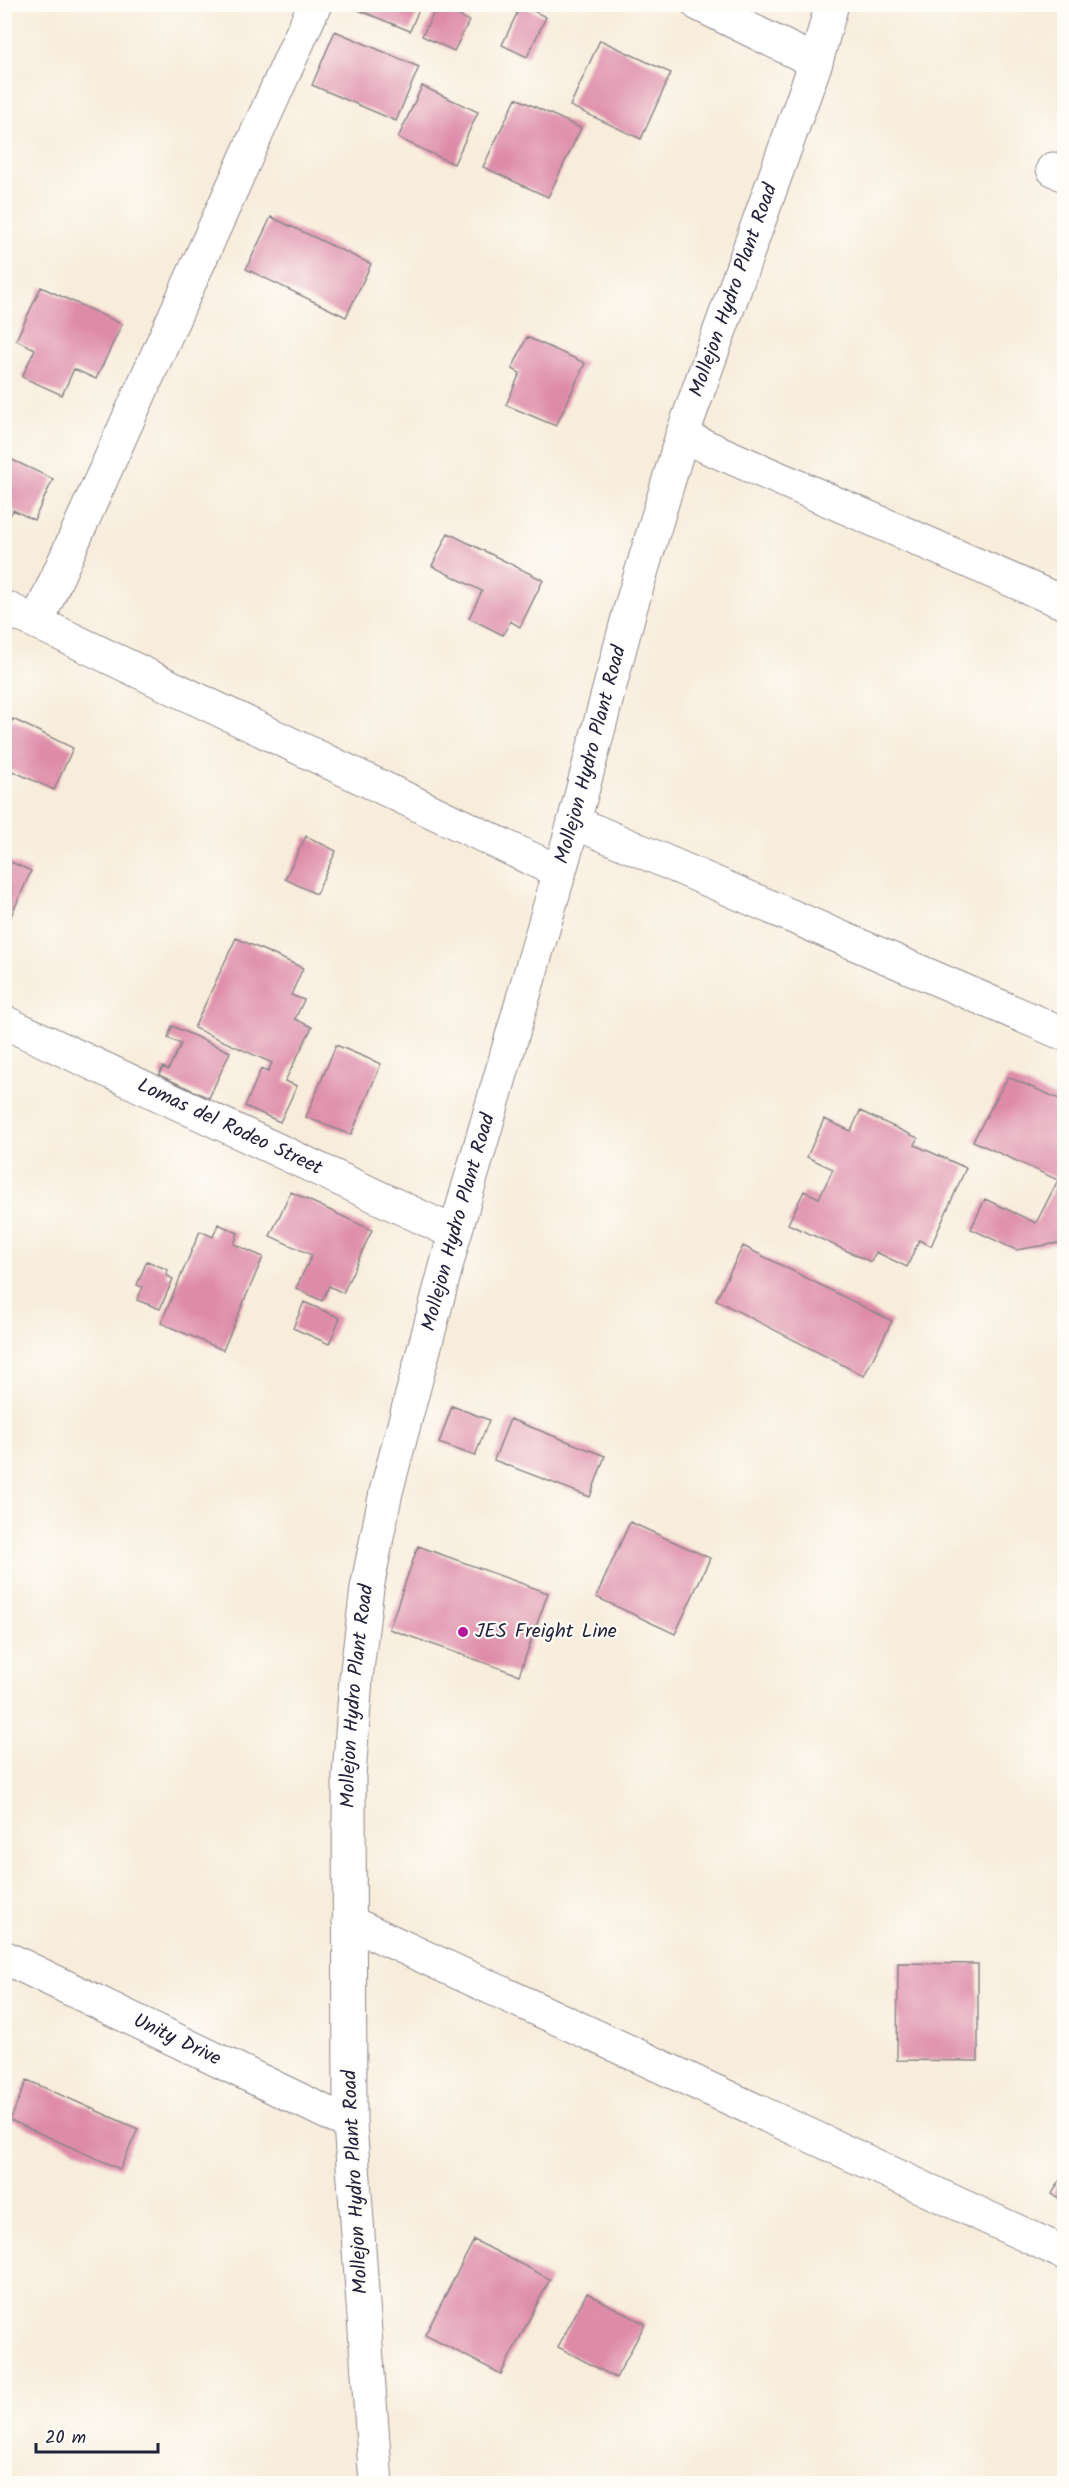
<svg xmlns="http://www.w3.org/2000/svg" width="1069" height="2488" font-family="Kalam,sans-serif">
<style>
.building{fill:#de8ba8}
.lines{fill:none;stroke-linecap:round;stroke-linejoin:round}
.minor-casing{stroke:#8d878a;stroke-width:35}
.tertiary-casing{stroke:#8d878a;stroke-width:35}
.minor{stroke:#fff;stroke-width:33}
.tertiary{stroke:#fff;stroke-width:33}
.poi-dot{fill:#b5179e;stroke:#fdfcf7;stroke-width:2}
.labels{text-anchor:middle;dominant-baseline:central;stroke-width:4.5;stroke-linejoin:round;paint-order:stroke}
.street-label{font-size:20px;fill:#22223b;stroke:#fdfcf7}
.poi-label{font-size:20px;fill:#22223b;stroke:#fdfcf7;text-anchor:start}
</style>
<rect width="100%" height="100%" fill="#fdfcf7"/>
<filter id="ink" filterUnits="userSpaceOnUse"><feTurbulence type="fractalNoise" baseFrequency=".0167" numOctaves="2"/><feDisplacementMap in="SourceGraphic" scale="12" xChannelSelector="R" yChannelSelector="G"/><feConvolveMatrix kernelMatrix="1 2 1 2 8 2 1 2 1" color-interpolation-filters="sRGB"/></filter>
<filter id="wash" filterUnits="userSpaceOnUse"><feTurbulence type="fractalNoise" baseFrequency=".008" numOctaves="4" result="noise"/><feDisplacementMap in="SourceGraphic" scale="24" xChannelSelector="R" yChannelSelector="G"/><feGaussianBlur stdDeviation="1.35" result="paint"/><feColorMatrix in="noise" values="0 0 0 0 0 0 0 0 0 0 0 0 0 0 0 0 0 1.4 0 .05"/><feComposite in="paint" operator="in"/></filter>
<g filter="url(#wash)">
<rect width="100%" height="100%" fill="#f8ecda"/>
<g id="blocks">
<path class="building" d="M358,4H421L410,31L356,9Z
M438,5L469,21L454,51L422,36Z
M521,5L546,17L527,57L502,45Z
M335,31L419,67L396,121L312,85Z
M600,40L671,73L641,139L570,106Z
M422,86L478,112L454,164L398,138Z
M516,98L581,128L548,197L483,167Z
M271,217L371,264L346,317L246,269Z
M41,287L122,324L96,379L74,369L62,395L22,377L35,349L16,340Z
M527,337L585,363L556,426L506,405L520,373L512,369Z
M4,456L53,479L34,520L13,510L4,527Z
M448,533L543,580L520,627L510,621L503,635L469,618L482,591L432,566Z
M13,719L73,748L54,790L4,767V737Z
M306,836L336,851L316,894L285,879Z
M4,859L31,871L4,932Z
M236,938L303,968L291,995L304,1000L295,1019L312,1027L285,1081L297,1086L280,1122L245,1106L261,1069L268,1072L272,1063L194,1028Z
M172,1026L230,1052L209,1098L159,1075L163,1067L168,1070L181,1044L168,1038Z
M336,1045L381,1064L351,1135L306,1117Z
M1008,1077L1064,1101V1242L1016,1250L971,1229L985,1199L1036,1223L1058,1180L973,1141Z
M860,1111L918,1138L915,1145L966,1168L931,1246L919,1240L907,1267L876,1252L871,1262L788,1224L804,1191L819,1198L833,1169L807,1157L824,1119L851,1131Z
M291,1192L372,1230L343,1293L329,1286L322,1301L296,1288L312,1255L270,1236Z
M218,1224L238,1233L234,1244L263,1257L223,1350L161,1323L200,1231L213,1237Z
M743,1246L892,1321L864,1376L716,1300Z
M147,1261L168,1270L166,1275L173,1279L160,1309L137,1300L143,1287L137,1285Z
M304,1302L340,1318L329,1344L293,1328Z
M452,1406L489,1420L475,1456L439,1443Z
M510,1419L605,1456L590,1497L494,1460Z
M630,1522L710,1558L675,1634L596,1597Z
M418,1546L548,1593L519,1675L389,1629Z
M898,1963L978,1964V2061L897,2060Z
M27,2080L138,2129L120,2169L10,2120Z
M1064,2173V2201L1052,2194Z
M474,2240L550,2279L501,2374L425,2335Z
M587,2293L645,2324L616,2378L558,2347Z"/>
</g>
</g>
<g filter="url(#ink)">
<use href="#blocks" fill-opacity="0" stroke="#8d878a" stroke-width="1.5"/>
<g class="lines">
<defs>
<g id="minor">
<path d="M698,4L816,62"/>
<path d="M1053,169L1064,175"/>
<path d="M682,436L1064,603"/>
<path d="M4,607L559,872"/>
<path d="M37,622L315,4"/>
<path d="M574,822L1064,1034"/>
<path id="s1" d="M4,1022L455,1233"/>
<path d="M349,1922L1064,2253"/>
<path id="s2" d="M4,1957L350,2124"/>
</g>
<g id="tertiary">
<path id="s3" d="M376,2484L350,2124L349,1776L356,1678L367,1588L386,1492L455,1233L574,822L630,610L682,436L816,62L832,4"/>
</g>
</defs>
<use href="#minor" class="minor-casing"/>
<use href="#tertiary" class="tertiary-casing"/>
<use href="#minor" class="minor"/>
<use href="#tertiary" class="tertiary"/>
</g>
</g>
<circle class="poi-dot" cx="463" cy="1632" r="6"/>
<g class="labels">
<g class="street-label">
<text stroke="none"><textPath href="#s3" startOffset="2247">Mollejon Hydro Plant Road</textPath></text>
<text stroke="none"><textPath href="#s3" startOffset="1761">Mollejon Hydro Plant Road</textPath></text>
<text stroke="none"><textPath href="#s1" startOffset="249">Lomas del Rodeo Street</textPath></text>
<text stroke="none"><textPath href="#s3" startOffset="1275">Mollejon Hydro Plant Road</textPath></text>
<text stroke="none"><textPath href="#s3" startOffset="789">Mollejon Hydro Plant Road</textPath></text>
<text stroke="none"><textPath href="#s2" startOffset="192">Unity Drive</textPath></text>
<text transform="translate(356 2182) rotate(-93)">Mollejon Hydro Plant Road</text>
</g>
<g class="poi-label">
<text x="475" y="1632">JES Freight Line</text>
</g>
</g>
<rect width="1069" height="2488" fill="none" stroke="#fdfcf7" stroke-width="24"/>
<path d="M36 2443v9h122v-9" fill="none" stroke="#22223b" stroke-width="3"/>
<text x="45" y="2443" font-size="18" fill="#22223b" stroke="#fdfcf7" stroke-width="4.5" paint-order="stroke">20 m</text>
</svg>
